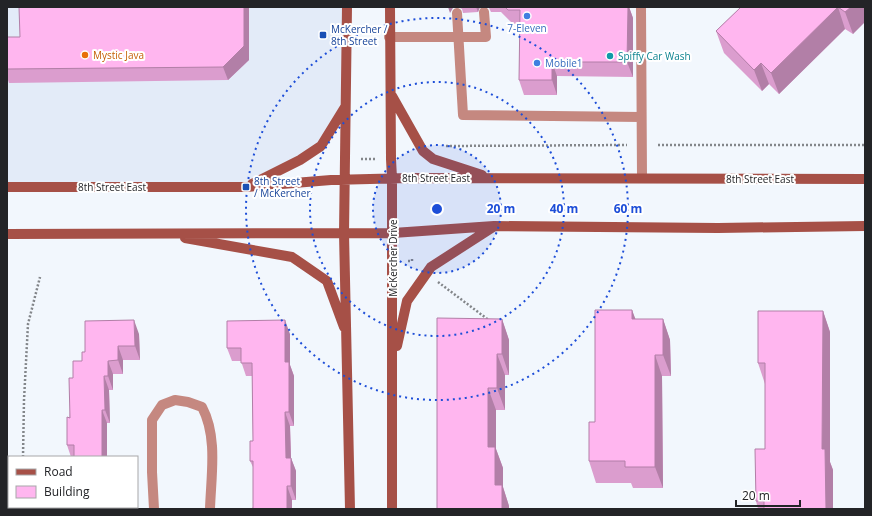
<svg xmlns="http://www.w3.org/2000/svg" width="872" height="516" font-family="'Open Sans',sans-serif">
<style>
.built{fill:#e3ebf8}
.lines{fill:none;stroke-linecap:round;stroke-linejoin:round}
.path{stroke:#83868a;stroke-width:2.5;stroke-dasharray:2 2;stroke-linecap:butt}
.service{stroke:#c58880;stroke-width:10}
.secondary{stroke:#a65047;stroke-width:10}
.wall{fill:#db9dce}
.shaded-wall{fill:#b27fa7}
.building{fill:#ffb6ef;stroke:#b27fa7}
.ring{fill:none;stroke:#1d4ed8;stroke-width:2;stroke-dasharray:2 4}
.shop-dot{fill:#3f7fe0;stroke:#fff;stroke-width:1.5}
.transit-dot{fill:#1a4fb4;stroke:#fff;stroke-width:1.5}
.food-dot{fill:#e8710a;stroke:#fff;stroke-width:1.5}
.culture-dot{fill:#0f9aa8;stroke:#fff;stroke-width:1.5}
.labels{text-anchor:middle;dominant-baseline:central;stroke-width:4;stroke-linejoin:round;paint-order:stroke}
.shop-label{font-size:10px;fill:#366cbe;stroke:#fff}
.transit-label{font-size:10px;fill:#164399;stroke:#fff;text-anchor:start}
.food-label{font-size:10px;fill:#c56008;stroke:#fff;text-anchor:start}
.culture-label{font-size:10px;fill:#0d838f;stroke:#fff;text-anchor:start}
.street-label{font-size:10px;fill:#232427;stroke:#fff}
.centre{fill:#1d4ed8;stroke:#fff;stroke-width:2}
.ring-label{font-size:12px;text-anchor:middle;font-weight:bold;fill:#1d4ed8;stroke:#fff;stroke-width:4;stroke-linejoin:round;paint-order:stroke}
</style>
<rect width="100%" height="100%" fill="#f2f7fd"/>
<path class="built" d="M7,7H347L345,107L321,146L246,187H7Z"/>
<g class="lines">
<path class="path" d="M658,145H865
M446,146L627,145
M361,159H376
M408,261H412V257
M438,282L490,321
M23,457L24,400L28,324L40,277
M25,507V509"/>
<path class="service" d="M641,7L642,178
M457,13L463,115L641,117
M389,37H486L484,12
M154,509L152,472V420L162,405L175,400L188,402L202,407C218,437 211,476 210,509"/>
<path class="secondary" d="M347,7L344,233L350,509
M390,7L391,159L392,178V509
M392,96L423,151L433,159L482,175
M252,184L300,160L321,146L345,107
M7,187H246L331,180L409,178L865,179
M7,234L393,233L494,226L718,228L865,226
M185,238L292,257L327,281L344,327
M397,346L407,301L431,267L493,227"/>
</g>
<path class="wall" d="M458,7H480L478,12L463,13L462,9Z
M487,7H629L633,18V77L557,76V95H524L519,80L520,24H513L501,12H491L489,8Z
M741,7H865L853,34L845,29L779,94L769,84L762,91L724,53L716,31Z
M7,37L249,60L228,80L9,83L7,77Z
M632,310L635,319H663L670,340L671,376H662L663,488H633L631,483H596L589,461L595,422Z
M823,311L830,332V462L833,470V509H758L756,501L765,449V384L758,363Z
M502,319L509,340V375H505V410H496V449L503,468V487L509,506V509H437Z
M139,334L140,360H123V374H113V390H109L110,423H107V457H71L67,445L73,378L82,361L85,352Z
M290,334V365L294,376V426H290L291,458L296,471V500H292V509H251L253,508V467L250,461L253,441L252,376H246L241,361H232L227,348Z"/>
<path class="shaded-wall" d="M244,7H249V60L228,80L223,67Z
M448,7H453V8L450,13Z
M476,7H480L478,12Z
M628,7H629L633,18V77L627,62Z
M838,7L845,29L779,94L771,73Z
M851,7H865V22L853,34L845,12Z
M552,62L557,76V95L552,80Z
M761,63L769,84L762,91L754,70Z
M632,310L640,331L632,319Z
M823,311L830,332V462L833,470V509H826L822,449Z
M502,319L509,340V375L502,354Z
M663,319L670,340L671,376L663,355Z
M134,320L139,334L140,360L135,346Z
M285,320L290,334V365L294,376V426L289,412L285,362Z
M118,346L123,360V374L118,360Z
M497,354L505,375V410L497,388Z
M655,355L662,376L663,488L655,467Z
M108,361L113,374V390L108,376Z
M104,376L109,390L110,423L105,410Z
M488,388L496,410V449L503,468V487L509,506V509H502L495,485L488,447Z
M102,410L107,423V457H102Z
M285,412L290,426L291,458L296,471V500L291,486L286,458Z
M287,486L292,500V509H287Z
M103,507H108V509H103Z"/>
<path class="building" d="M19,7H244V46L223,67L7,69V37H20Z
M505,7H628L627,62H552V80H519L520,10H508Z
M741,7H851L845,12L838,7L771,73L761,63L754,70L716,31Z
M595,310H632V319H663V355H655V467H625V461H589V422H595Z
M758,311H823L822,449H825L826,509H764V501H756L755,449H765V363H758Z
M437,318L502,319V354H497V388H488V447H495V485H502V509H437Z
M134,320L135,346H118V360L108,361V376H104L105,410H102V457H74V445H67V417L70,418L69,378H73V361H82V352H85V321Z
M285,320V362H289V412H285L286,458H291V486H287V509H251L253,508V461H250V441H253L252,363H241V348H227V321Z
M67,507H103V509H66Z"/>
<circle cx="437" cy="209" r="64" fill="#1d4ed8" fill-opacity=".12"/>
<g class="ring">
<circle cx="437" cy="209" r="64"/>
<circle cx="437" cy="209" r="127"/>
<circle cx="437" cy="209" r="191"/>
</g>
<g class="shop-dot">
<circle cx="527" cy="16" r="4"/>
<circle cx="537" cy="63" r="4"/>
</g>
<g class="transit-dot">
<rect x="319" y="31" width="8" height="8" rx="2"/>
<rect x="242" y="183" width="8" height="8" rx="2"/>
</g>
<circle class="food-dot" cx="85" cy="55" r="4"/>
<circle class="culture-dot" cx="610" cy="56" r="4"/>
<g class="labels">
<g class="shop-label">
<text x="527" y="28">7-Eleven</text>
<text x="545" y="63" text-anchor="start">Mobile1</text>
</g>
<g class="transit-label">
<text x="331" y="29">McKercher /<tspan x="331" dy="12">8th Street</tspan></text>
<text x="254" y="181">8th Street<tspan x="254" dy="12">/ McKercher</tspan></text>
</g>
<g class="food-label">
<text x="93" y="55">Mystic Java</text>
</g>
<g class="culture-label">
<text x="618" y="56">Spiffy Car Wash</text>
</g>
<g class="street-label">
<text x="436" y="178">8th Street East</text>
<text x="760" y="179">8th Street East</text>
<text x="112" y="187">8th Street East</text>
<text transform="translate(393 258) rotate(-90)">McKercher Drive</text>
</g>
</g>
<circle cx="437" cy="209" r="6" class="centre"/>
<g class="ring-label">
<text x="501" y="213">20 m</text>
<text x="564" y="213">40 m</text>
<text x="628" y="213">60 m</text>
</g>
<rect width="872" height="516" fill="none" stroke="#232427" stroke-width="16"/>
<rect x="8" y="456" width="130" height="52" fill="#ffffff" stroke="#a7a7a9"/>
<rect x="16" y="469" width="20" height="6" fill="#a65047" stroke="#a7a7a9"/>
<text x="44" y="476" font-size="12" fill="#232427">Road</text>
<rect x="16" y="486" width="20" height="12" fill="#ffb6ef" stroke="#a7a7a9"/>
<text x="44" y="496" font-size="12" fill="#232427">Building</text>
<path d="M736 500v6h64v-6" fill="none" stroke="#232427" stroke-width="2"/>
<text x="742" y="500" font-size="12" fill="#232427" stroke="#ffffff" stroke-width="3" paint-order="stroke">20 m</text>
</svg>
